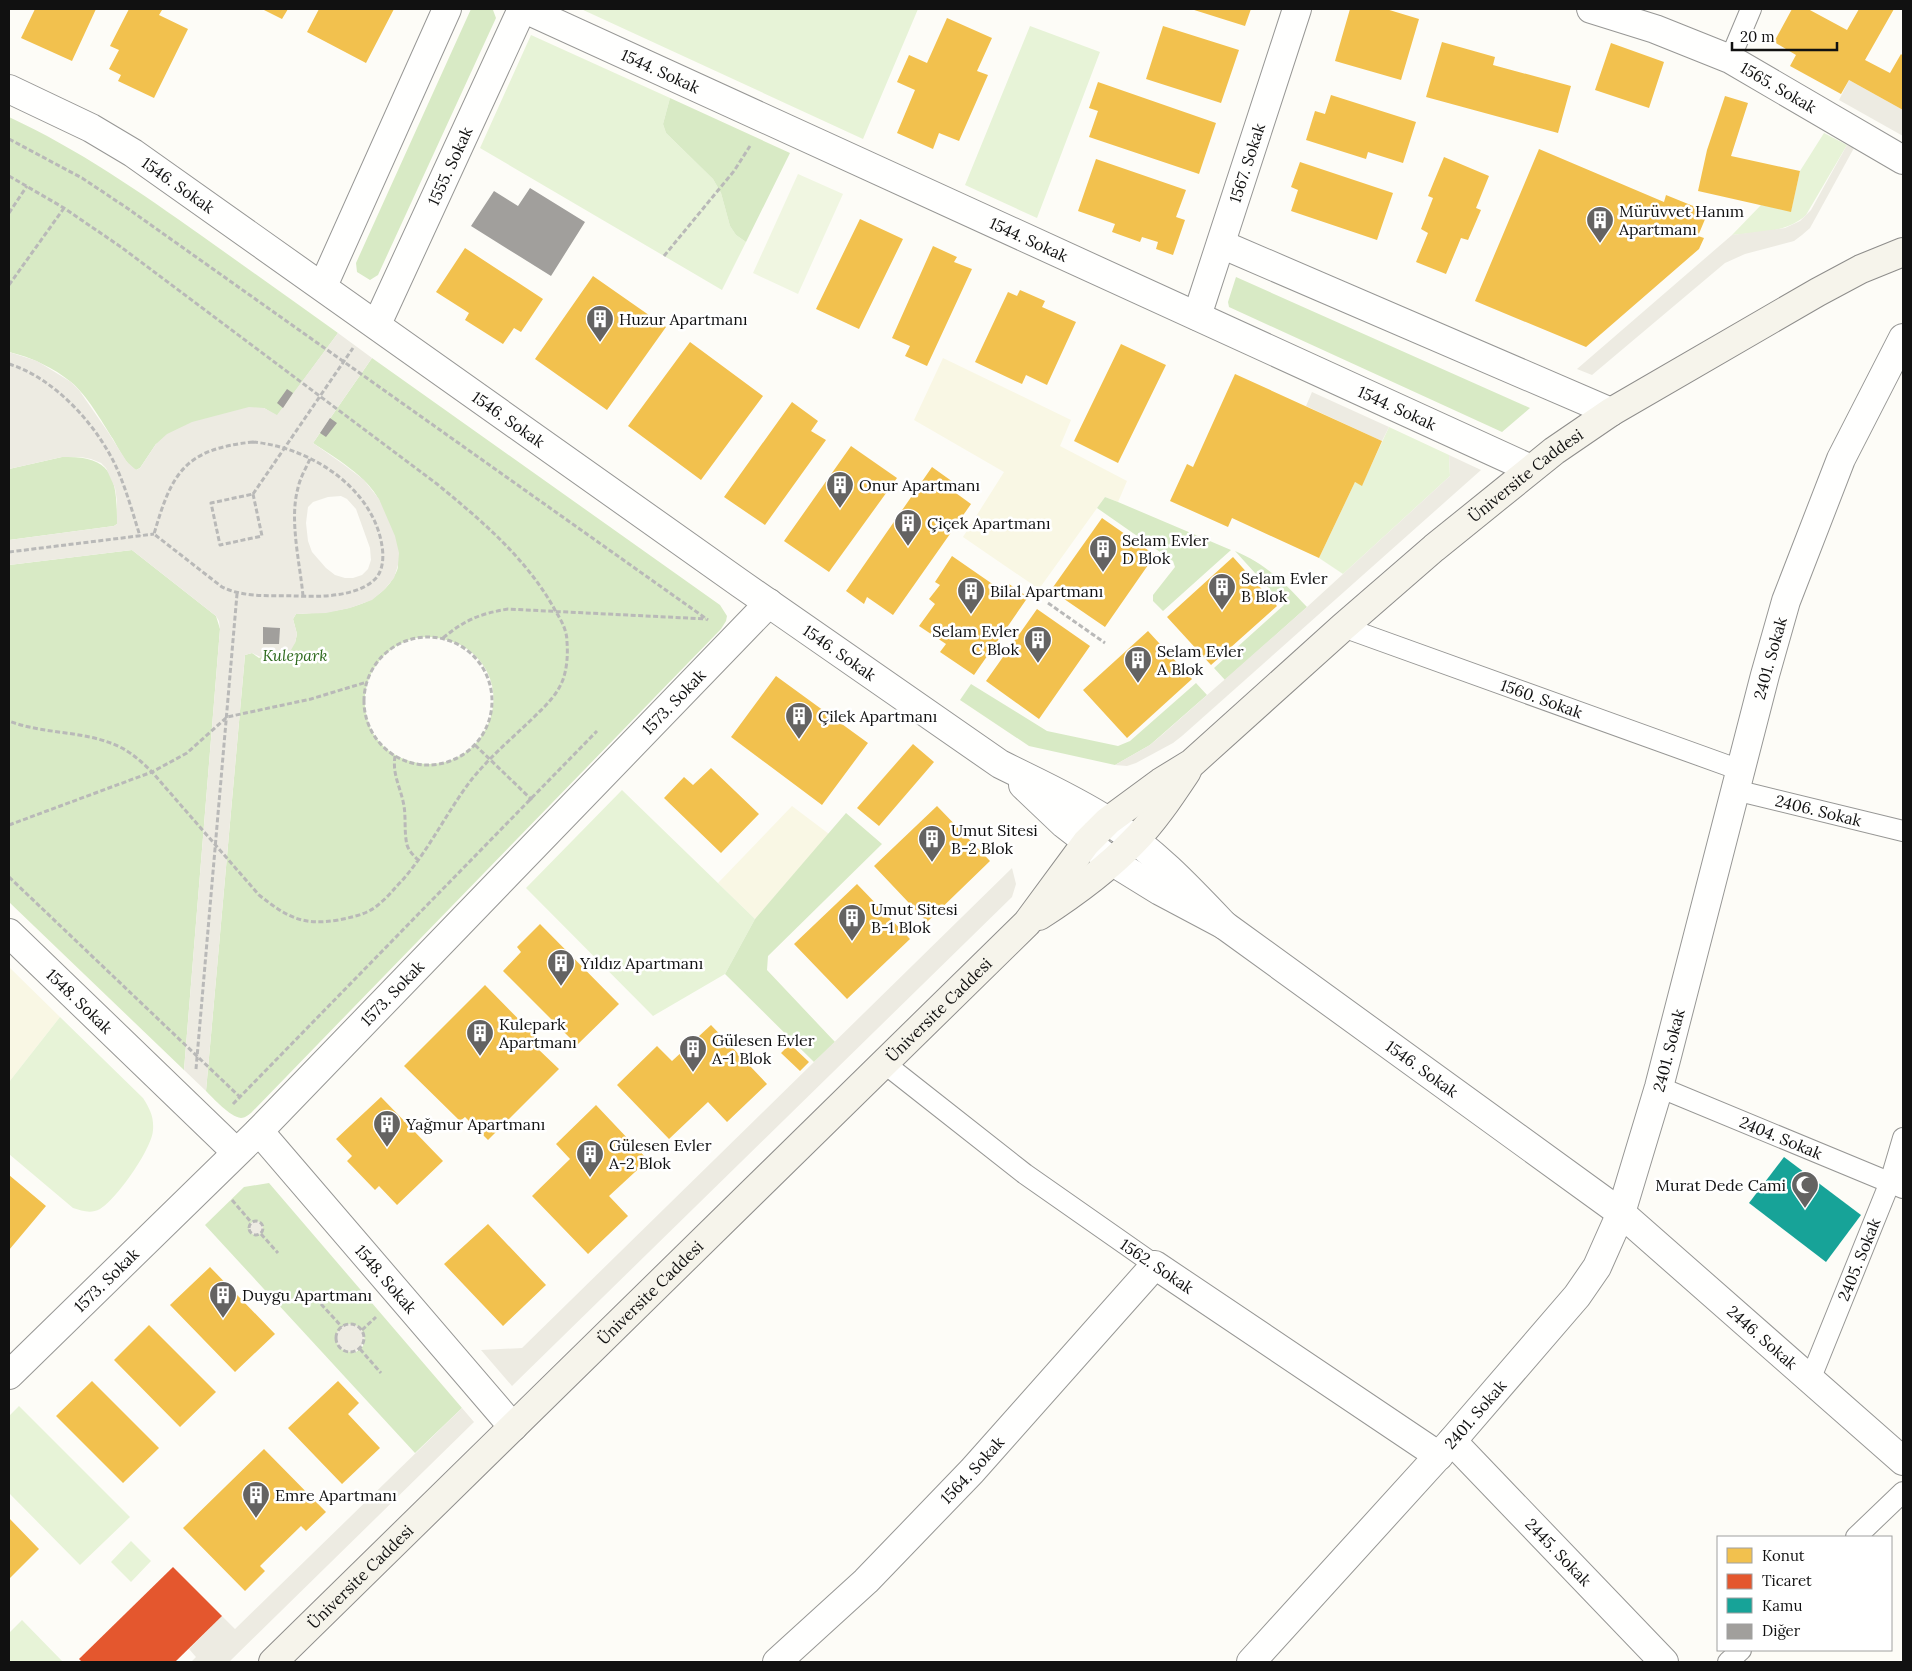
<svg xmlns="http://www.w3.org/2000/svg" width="1912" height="1671" font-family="Lora,serif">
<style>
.farmland{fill:#f9f7e4}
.green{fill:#e7f3d7}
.forest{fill:#d8eac5;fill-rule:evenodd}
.pitch{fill:#f0f6e1}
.plaza{fill:#edebe2;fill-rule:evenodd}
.homes{fill:#f2c14e}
.shops{fill:#e4572e}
.public{fill:#17a398}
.building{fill:#a19f9c}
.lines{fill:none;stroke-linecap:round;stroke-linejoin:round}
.lane-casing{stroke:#979795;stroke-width:22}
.street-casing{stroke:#979795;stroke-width:30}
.secondary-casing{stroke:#8e8d8b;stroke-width:30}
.path{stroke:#b9b9b8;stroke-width:3;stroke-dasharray:5 2.5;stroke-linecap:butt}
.lane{stroke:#fffffe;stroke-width:20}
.street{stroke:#fffffe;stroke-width:28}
.secondary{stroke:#f6f4eb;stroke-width:28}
.labels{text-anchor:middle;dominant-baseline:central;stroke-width:5;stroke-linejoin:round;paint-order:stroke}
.street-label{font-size:16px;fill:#111;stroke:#fff}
.poi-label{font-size:16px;fill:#111;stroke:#fff;text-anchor:start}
.park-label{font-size:16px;font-style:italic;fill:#2f6b1f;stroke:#fff}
</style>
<rect width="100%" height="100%" fill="#fdfcf7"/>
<path class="farmland" d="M943,358L1071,420L1060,446L1127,481L1118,502L1105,497L1039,589L963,537L1004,472L914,420Z
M792,806L829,834L755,919L718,883Z
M9,967L60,1017L9,1082Z"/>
<path class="green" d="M581,9H918L863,139Z
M1030,26L1100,52L1037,218L965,185Z
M531,35L670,98L663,124L666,133L713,179L721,193L730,226L736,235L746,242L722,290L480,148Z
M1824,133L1847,145L1806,215C1787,233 1757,232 1732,235L1761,205L1791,211L1800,171Z
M1389,427L1449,455L1450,476L1343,574L1319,558L1355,482L1362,485Z
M622,790L755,919L725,974L653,1016L526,888Z
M60,1017L143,1098C150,1109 154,1117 153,1130C152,1149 116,1200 100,1209C91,1214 82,1211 73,1208L9,1154V1082Z
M19,1406L130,1517L80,1565L9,1493V1416Z
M131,1541L151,1561L131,1582L111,1562Z
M22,1620L63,1662H9V1633Z"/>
<path class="forest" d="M471,9H491L493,10L496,18L378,275L370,280L357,272L356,263Z
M670,98L790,153L746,242L736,235L730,226L721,193L713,179L666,133L663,124Z
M9,117C78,149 140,192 202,236C247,268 293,301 338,333L277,416L264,408L156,444L140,468L136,470C125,464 119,449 113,439C102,422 87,395 71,382C54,368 31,357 9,352Z
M1236,277L1530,408L1502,432L1229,307L1228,302Z
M372,358L720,605L727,616L726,621L721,629L251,1113C248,1115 245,1118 241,1118C230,1117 213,1098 206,1091L245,655L252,653L259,658L295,643L297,634L293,619L296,614C330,612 368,611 390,583C393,578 398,571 398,566C398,558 393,547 391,540C387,527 384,512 379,500C368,477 334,457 313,443ZM431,637C445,639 459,642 470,651C526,697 473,786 404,759C388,753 373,739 368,722C357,688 375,652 409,640C416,637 424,637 431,637Z
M62,457C114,455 117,479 117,524L114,526L9,540V469Z
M1105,497L1118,502L1231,550L1163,611L1153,601V595L1175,567L1173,561L1097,508Z
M132,550L216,616L220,629L184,1070L9,902V565Z
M1235,551C1267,565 1284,582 1307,607L1225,680L1214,668L1284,605Z
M1196,683L1207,695L1150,745L1115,765L1029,746L960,700L971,684L1047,731L1118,746L1130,741Z
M846,813L882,844L768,956L767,970L835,1042L814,1062L725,974L755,919Z
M269,1183L462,1408L415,1453L205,1225L244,1187ZM354,1324C365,1334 371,1344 354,1353L336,1336C340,1327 344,1324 354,1324Z"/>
<path class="pitch" d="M798,174L843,194L798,294L753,273Z"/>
<path class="plaza" d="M1849,80L1903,110V136L1839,100Z
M1847,145L1854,148L1810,228L1802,235L1794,241L1745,254L1725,263L1592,375L1577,369L1732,235L1785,228L1800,221L1811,210Z
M338,333L372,358L313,443L343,464L364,480L379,499L395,536L399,553L398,565L394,578L384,590L372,600L350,608L326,613L296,614L293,619L297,634L295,643L291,650L284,656L276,659L267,660L252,653L245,655L206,1091L184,1070L220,629L219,621L216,616L132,550L9,565V540L114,526L117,524V501L115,488L106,468L101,463L91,459L81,457H62L9,469V352L37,361L71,382L79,390L108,432L127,462L136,470L140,468L156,444L167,434L192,422L249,407L264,408L277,415ZM341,496L347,499L356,509L370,548L371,560L368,569L362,575L353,578H345L335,575L326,568L312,552L308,541L306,523L308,507L313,502L328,497ZM263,627L279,628V644L263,643Z
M1312,392L1389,427L1382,441L1306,406Z
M1449,455L1481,470L1182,736L1173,743L1136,763L1127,766L1115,765L1150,745L1163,734L1307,607L1450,476Z
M1012,868L1016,884L1012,897L512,1386L481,1350L522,1348Z
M249 1228a7 7 0 1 1 14 0a7 7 0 1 1-14 0Z
M336 1338a14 14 0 1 1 28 0a14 14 0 1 1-28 0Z
M462,1408L474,1422L229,1662H191L196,1657L189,1649L222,1616L235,1629Z"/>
<path class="homes" d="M35,9H96L72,61L21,38Z
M129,9H160L162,10L159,15L188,29L154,98L118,81L121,75L109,69L119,50L110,46Z
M262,9H288L282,19Z
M319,9H394L366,63L307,32Z
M1191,9H1251L1245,26Z
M1350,9H1386L1419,19L1401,80L1335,61Z
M1792,9H1808L1847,30L1859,9H1894L1865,60L1890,73L1901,54L1903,56V110L1849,80L1841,94L1790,66L1796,55L1774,42Z
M947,18L992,38L977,71L988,75L959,141L939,133L933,149L897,133L915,90L897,82L909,55L927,63Z
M1163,26L1239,50L1221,103L1146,79Z
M1442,42L1495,57L1493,65L1571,86L1558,133L1426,97Z
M1611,43L1664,62L1649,108L1595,90Z
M1098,82L1216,123L1199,174L1089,137L1098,111L1089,108Z
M1331,95L1416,122L1403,163L1368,152L1366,159L1306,140L1315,111L1325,114Z
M1725,96L1748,103L1731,156L1800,171L1791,212L1698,191L1707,150Z
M1539,149L1664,202L1666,195L1708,212L1698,236L1704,238L1699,249L1586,347L1475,301Z
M1444,157L1489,176L1476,208L1481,210L1468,240L1461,238L1446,274L1416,262L1428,233L1421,229L1433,198L1428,196Z
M1096,159L1186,190L1176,217L1185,220L1173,255L1156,249L1158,242L1142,237L1140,242L1112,232L1115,224L1078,211Z
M1300,162L1393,193L1377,240L1291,211L1298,190L1291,187Z
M860,219L903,239L859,329L816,309Z
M933,246L957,257L954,262L972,269L927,366L905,356L910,346L892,338Z
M465,248L543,299L521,332L514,328L503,344L465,320L469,313L436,292Z
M593,276L666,327L607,410L535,359Z
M1020,290L1045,301L1042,307L1076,322L1047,385L1026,375L1022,384L975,362L1008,292L1017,296Z
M690,342L763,396L701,480L628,426Z
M1121,344L1166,365L1118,463L1074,441Z
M1235,374L1382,441L1362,486L1355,482L1319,558L1232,518L1228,527L1170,501L1187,464L1193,467Z
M792,402L818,421L811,431L826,440L765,525L724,497Z
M851,446L897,478L829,572L784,541Z
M932,467L953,482L949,488L971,504L893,615L867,597L864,604L846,591Z
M1102,518L1155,555L1105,627L1051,590Z
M952,556L1004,592L1009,584L1028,597L974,675L940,652L946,644L919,626L935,604L929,599L940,585L935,582Z
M1233,557L1277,606L1211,665L1167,617Z
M1037,609L1090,646L1039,719L986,681Z
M1148,631L1192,679L1127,738L1083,690Z
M776,676L868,743L822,805L731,737Z
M913,744L934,762L879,826L857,808Z
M711,768L759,814L721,853L664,798L684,777L693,785Z
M937,806L990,861L927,922L874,866Z
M857,884L910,939L847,999L794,944Z
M540,924L619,1004L577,1045L503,971L521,952L517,947Z
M485,985L542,1043L537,1048L559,1069L488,1140L465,1117L460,1121L404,1066Z
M711,1025L767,1084L727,1122L708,1102L669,1139L617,1085L657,1046L672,1061Z
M790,1044L809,1062L800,1071L781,1053Z
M381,1097L443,1161L397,1205L379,1186L375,1190L347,1161L352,1156L336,1139Z
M596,1105L648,1160L609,1196L628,1216L588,1254L532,1196L570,1159L556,1144Z
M9,1175L46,1206L9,1250Z
M488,1224L546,1285L503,1326L444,1264Z
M210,1267L275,1334L235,1372L170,1305Z
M149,1325L216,1392L180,1427L114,1360Z
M92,1381L159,1448L123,1483L56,1416Z
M338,1381L359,1403L348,1414L380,1448L342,1484L288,1428Z
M264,1449L326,1512L306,1531L301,1526L260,1566L265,1571L245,1591L183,1528Z
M9,1518L39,1549L9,1579Z"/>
<path class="shops" d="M173,1567L222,1616L175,1662H82L79,1659Z"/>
<path class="public" d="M1784,1157L1861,1215L1826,1262L1749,1203Z"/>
<path class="building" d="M530,188L585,222L551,276L471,226L494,191L518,206Z
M287,389L293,393L283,408L277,403Z
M330,418L337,423L326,437L320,433Z
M263,627L280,628L279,644H263Z"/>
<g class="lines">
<defs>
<g id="lane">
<path d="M1730,59L1751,9"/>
<path id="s1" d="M1343,627L1740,770"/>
<path id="s2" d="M1735,790L1903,831"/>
<path d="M884,1063L1025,1174L1155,1265"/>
<path id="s3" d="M1659,1087L1903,1188"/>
<path id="s4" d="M1810,1380L1890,1182L1903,1138"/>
<path d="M1856,1537L1903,1492"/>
<path d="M1728,1662L1741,1650"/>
</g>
<g id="street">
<path id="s5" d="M525,9L1531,469"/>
<path id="s6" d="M1591,9L1655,29L1730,59L1903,160"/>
<path id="s7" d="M9,89L91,128L133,153L741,584L1000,764C1036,782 1074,799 1108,821C1153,850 1187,886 1224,925"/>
<path d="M1221,244L1611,412"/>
<path d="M323,286L447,9"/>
<path id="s8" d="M1197,316L1297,9"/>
<path id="s9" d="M377,324L522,9"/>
<path id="s10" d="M1023,785L1064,824L1113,862L1160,891L1224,925L1621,1213L1903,1461"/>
<path id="s11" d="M9,933L236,1152"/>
<path id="s12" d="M259,1131L513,1427"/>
<path id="s13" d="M9,1375L259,1131L769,603"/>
<path id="s14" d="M1452,1441L1664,1662"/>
<path id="s15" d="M777,1662L866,1581L972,1471L1155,1265L1439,1456"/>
<path id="s16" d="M1251,1662L1452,1441L1577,1296L1597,1267L1621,1213L1659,1087L1765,675L1786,601L1841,459L1903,338"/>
</g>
<g id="secondary">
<path d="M1039,916C1073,894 1105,871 1133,842C1154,821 1171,795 1187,771"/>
<path id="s17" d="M273,1662L1027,923L1086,843L1108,821L1161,782L1192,763L1343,627L1434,548L1554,451L1611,412L1818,292L1861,269L1903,252"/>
</g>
</defs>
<use href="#lane" class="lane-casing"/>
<use href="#street" class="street-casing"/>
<use href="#secondary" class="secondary-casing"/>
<path class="path" d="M9,139L82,178L127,208L708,620
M9,176L64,208L121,247L437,484C482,521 527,559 555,610C561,620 567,630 567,642C568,655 567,670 562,682C555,698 543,708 531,720C511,739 489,758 472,779C445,814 427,855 396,887C388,896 378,907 367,912C358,916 348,918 338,920C302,926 287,917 259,895L152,772C143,763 133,754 122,748C87,730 45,735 9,721
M9,213L27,186
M664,256L734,171L750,146
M9,285L64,208
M9,364C55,378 99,427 118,471C127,492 133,514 140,536
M253,442C309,447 373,487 382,546C384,558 383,573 373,581C354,597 319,597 296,596C271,595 244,598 222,587L154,534C172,472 185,449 253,442Z
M253,494L353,348
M253,494L262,536L220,545L211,503Z
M9,552L154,534
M303,596C300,563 289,520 298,488C300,478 306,468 310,459
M1048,603L1105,643
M364 701a64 64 0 1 1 128 0a64 64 0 1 1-128 0Z
M443,638C465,620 479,614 508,609L706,619
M475,745L532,800
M395,756C392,775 401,788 404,806C406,818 404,832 407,845C409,851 414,856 418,860
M9,825L152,772L187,753L227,717L311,699L367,682
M9,877L241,1098
M196,1069L237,594
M233,1104L597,731
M232,1200L251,1222
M249 1228a7 7 0 1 1 14 0a7 7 0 1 1-14 0Z
M261,1234L278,1253
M321,1304L342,1327
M336 1338a14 14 0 1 1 28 0a14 14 0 1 1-28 0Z
M362,1330L376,1317
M360,1349L381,1373"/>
<use href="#lane" class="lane"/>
<use href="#street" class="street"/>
<use href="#secondary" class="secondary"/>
</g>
<defs>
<symbol id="building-pin" viewBox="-11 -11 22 30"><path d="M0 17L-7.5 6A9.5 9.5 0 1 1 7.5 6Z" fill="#646362" stroke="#fff"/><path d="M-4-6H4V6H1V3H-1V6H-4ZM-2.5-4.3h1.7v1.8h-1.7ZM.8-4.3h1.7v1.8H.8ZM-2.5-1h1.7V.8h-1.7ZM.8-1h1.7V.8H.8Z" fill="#fff"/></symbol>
<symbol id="mosque-pin" viewBox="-11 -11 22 30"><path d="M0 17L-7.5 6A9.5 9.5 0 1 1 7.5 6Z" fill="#646362" stroke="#fff"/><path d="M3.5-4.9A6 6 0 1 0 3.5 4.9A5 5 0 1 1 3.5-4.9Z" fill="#fff"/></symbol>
</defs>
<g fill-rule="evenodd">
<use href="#building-pin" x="1584" y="204" width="32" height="43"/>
<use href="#building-pin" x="584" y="303" width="32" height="43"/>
<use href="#building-pin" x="824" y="469" width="32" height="43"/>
<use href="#building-pin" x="892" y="507" width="32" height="43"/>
<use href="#building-pin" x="1087" y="533" width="32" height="43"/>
<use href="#building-pin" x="1206" y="571" width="32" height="43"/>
<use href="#building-pin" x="955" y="575" width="32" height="43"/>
<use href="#building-pin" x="1022" y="624" width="32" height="43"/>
<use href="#building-pin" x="1122" y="644" width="32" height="43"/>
<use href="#building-pin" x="783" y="700" width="32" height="43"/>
<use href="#building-pin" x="916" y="823" width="32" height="43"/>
<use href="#building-pin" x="836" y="902" width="32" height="43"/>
<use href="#building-pin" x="545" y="947" width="32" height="43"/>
<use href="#building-pin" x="464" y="1017" width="32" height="43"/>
<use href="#building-pin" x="677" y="1033" width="32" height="43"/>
<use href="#building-pin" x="371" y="1108" width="32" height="43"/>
<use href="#building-pin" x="574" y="1138" width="32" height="43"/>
<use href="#mosque-pin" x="1789" y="1169" width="32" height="43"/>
<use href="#building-pin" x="207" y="1279" width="32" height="43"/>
<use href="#building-pin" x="240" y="1479" width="32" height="43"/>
</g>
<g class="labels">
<g class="street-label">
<text stroke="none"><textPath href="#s5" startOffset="149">1544. Sokak</textPath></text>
<text stroke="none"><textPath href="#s6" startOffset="204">1565. Sokak</textPath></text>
<text stroke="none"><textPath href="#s8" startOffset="161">1567. Sokak</textPath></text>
<text stroke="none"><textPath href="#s9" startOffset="174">1555. Sokak</textPath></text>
<text stroke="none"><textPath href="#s7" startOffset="195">1546. Sokak</textPath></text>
<text stroke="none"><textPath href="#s5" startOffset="554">1544. Sokak</textPath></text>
<text stroke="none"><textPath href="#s5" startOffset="959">1544. Sokak</textPath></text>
<text stroke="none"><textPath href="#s7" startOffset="600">1546. Sokak</textPath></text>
<text stroke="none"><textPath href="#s17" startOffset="1729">Üniversite Caddesi</textPath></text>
<text stroke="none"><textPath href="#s7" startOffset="1005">1546. Sokak</textPath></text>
<text stroke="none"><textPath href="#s16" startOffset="1159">2401. Sokak</textPath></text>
<text stroke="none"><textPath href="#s1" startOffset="211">1560. Sokak</textPath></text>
<text stroke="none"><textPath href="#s13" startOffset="946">1573. Sokak</textPath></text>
<text stroke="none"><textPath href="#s2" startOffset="86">2406. Sokak</textPath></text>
<text stroke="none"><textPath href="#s13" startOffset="541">1573. Sokak</textPath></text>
<text stroke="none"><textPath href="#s11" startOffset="98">1548. Sokak</textPath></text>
<text stroke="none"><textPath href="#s17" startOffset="932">Üniversite Caddesi</textPath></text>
<text stroke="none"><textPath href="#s16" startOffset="754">2401. Sokak</textPath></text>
<text stroke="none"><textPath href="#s10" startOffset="491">1546. Sokak</textPath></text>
<text stroke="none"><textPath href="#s3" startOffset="132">2404. Sokak</textPath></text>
<text stroke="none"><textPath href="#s4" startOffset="130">2405. Sokak</textPath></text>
<text transform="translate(1157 1266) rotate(34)">1562. Sokak</text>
<text stroke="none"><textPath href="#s13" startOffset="136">1573. Sokak</textPath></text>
<text stroke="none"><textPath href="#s12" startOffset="195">1548. Sokak</textPath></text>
<text stroke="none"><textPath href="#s17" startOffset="528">Üniversite Caddesi</textPath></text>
<text stroke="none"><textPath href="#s10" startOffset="925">2446. Sokak</textPath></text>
<text stroke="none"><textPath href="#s16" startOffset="334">2401. Sokak</textPath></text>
<text stroke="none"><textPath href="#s15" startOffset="274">1564. Sokak</textPath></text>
<text stroke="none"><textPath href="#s14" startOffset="154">2445. Sokak</textPath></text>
<text stroke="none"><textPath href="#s17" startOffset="122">Üniversite Caddesi</textPath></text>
</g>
<g class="poi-label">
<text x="1619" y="211">Mürüvvet Hanım<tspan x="1619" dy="18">Apartmanı</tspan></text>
<text x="619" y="319">Huzur Apartmanı</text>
<text x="859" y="485">Onur Apartmanı</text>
<text x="927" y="523">Çiçek Apartmanı</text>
<text x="1122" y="540">Selam Evler<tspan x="1122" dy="18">D Blok</tspan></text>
<text x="1241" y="578">Selam Evler<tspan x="1241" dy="18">B Blok</tspan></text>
<text x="990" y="591">Bilal Apartmanı</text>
<text x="1019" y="631" text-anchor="end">Selam Evler<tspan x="1019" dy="18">C Blok</tspan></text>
<text x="1157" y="651">Selam Evler<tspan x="1157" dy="18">A Blok</tspan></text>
<text x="818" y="716">Çilek Apartmanı</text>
<text x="951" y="830">Umut Sitesi<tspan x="951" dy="18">B-2 Blok</tspan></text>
<text x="871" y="909">Umut Sitesi<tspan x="871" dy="18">B-1 Blok</tspan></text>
<text x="580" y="963">Yıldız Apartmanı</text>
<text x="499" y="1024">Kulepark<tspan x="499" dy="18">Apartmanı</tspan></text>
<text x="712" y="1040">Gülesen Evler<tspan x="712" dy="18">A-1 Blok</tspan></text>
<text x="406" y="1124">Yağmur Apartmanı</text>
<text x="609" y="1145">Gülesen Evler<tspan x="609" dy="18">A-2 Blok</tspan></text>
<text x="1786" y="1185" text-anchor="end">Murat Dede Cami</text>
<text x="242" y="1295">Duygu Apartmanı</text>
<text x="275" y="1495">Emre Apartmanı</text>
</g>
<g class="park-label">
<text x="295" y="655">Kulepark</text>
</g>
</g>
<rect width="1912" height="1671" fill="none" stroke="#111111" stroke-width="20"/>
<rect x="1717" y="1536" width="175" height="115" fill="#ffffff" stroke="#a0a0a0"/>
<rect x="1727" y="1548" width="25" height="15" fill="#f2c14e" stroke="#a0a0a0"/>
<text x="1762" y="1561" font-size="15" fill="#111111">Konut</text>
<rect x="1727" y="1574" width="25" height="15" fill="#e4572e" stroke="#a0a0a0"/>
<text x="1762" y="1586" font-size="15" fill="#111111">Ticaret</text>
<rect x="1727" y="1598" width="25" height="15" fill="#17a398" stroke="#a0a0a0"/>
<text x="1762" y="1611" font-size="15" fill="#111111">Kamu</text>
<rect x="1727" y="1624" width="25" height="15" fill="#a19f9c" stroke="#a0a0a0"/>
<text x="1762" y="1636" font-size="15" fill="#111111">Diğer</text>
<path d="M1732 42v8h105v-8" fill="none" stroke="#111111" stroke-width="2.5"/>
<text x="1740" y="42" font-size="15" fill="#111111" stroke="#ffffff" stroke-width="4" paint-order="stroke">20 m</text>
</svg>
